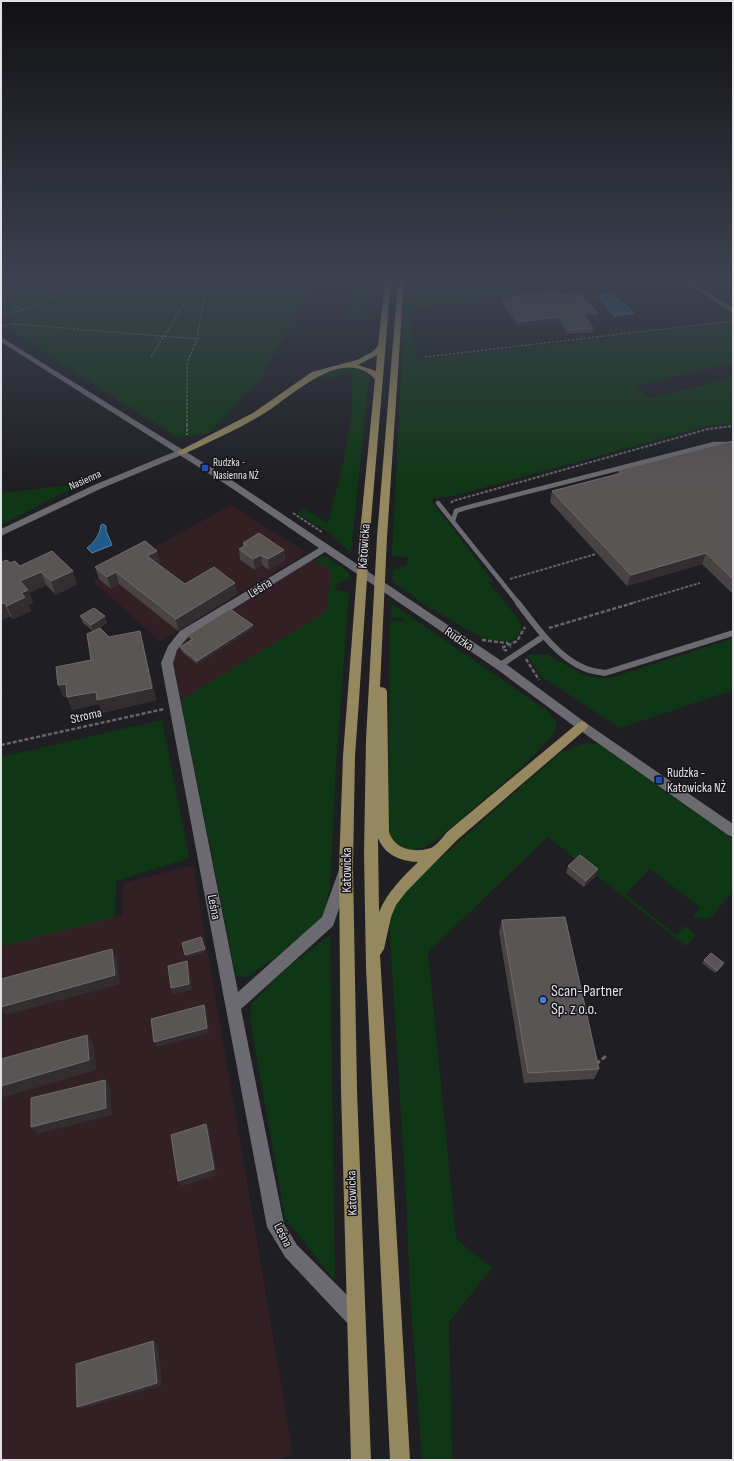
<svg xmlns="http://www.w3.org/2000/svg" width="734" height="1461" font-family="'Sofia Sans Condensed',sans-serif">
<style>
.industrial{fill:#332025}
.green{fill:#103715}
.water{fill:#205b8b;stroke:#5a83a6}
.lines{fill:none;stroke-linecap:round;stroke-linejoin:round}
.path-far3{stroke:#666569;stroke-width:1.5;stroke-dasharray:2.5 1.5;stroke-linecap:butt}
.path-far2{stroke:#666569;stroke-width:2;stroke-dasharray:3 1.5;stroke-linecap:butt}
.path-far1{stroke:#666569;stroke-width:2.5;stroke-dasharray:4 2;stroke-linecap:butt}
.path{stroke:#666569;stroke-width:3;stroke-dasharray:5 2.5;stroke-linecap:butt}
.lane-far1{stroke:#6a6a70;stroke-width:4.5}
.lane{stroke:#6a6a70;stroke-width:6}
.street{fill:#6a6a70;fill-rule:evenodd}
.secondary{fill:#6a6a70;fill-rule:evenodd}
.primary{fill:#95885f;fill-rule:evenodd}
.wall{fill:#494443}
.shaded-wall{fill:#322e2f}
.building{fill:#5a5555;stroke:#6f6b6b}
.transit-dot{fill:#1a4fb4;stroke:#16151a;stroke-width:1.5}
.shop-dot{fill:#3f7fe0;stroke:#16151a;stroke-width:1.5}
.labels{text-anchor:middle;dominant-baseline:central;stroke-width:3;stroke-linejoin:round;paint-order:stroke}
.far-poi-label{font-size:11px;fill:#e2e1e5;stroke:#16151a;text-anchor:start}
.far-street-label{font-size:11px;fill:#e2e1e5;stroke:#16151a}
.street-label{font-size:13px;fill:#e2e1e5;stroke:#16151a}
.poi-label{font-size:13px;fill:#e2e1e5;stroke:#16151a;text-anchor:start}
.near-poi-label{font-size:16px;fill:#e2e1e5;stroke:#16151a;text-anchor:start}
</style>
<rect width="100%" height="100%" fill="#1f1f23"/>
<path class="industrial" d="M231,505L307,553L160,641L93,581Z
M315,560L332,570L326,612L181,700L173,659L186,638L307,562Z
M193,865L293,1454L275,1460H1V944L122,915L124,883Z"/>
<path class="green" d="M1,281H373V294L364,320L345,319L350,293H308L260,379L208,434L176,437L12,331V322L14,320L1,313Z
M406,281H480L484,286L532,281H656L414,309V314L410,315L417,354L416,360L733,323V363L635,386L649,398L733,378V424L708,426L452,496L430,499L493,581L489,583L516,616L521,625V630L516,638L511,642L484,639L428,607L392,581L393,569H397L406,565L409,557L392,556Z
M345,368C354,368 364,368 369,376L351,553L327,531L297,513L304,509L328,523C338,481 358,419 351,377L347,373L327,378L319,375Z
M88,483L61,494L1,525V493Z
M322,556L328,558L349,573V579L338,583L335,590L349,592L336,764L330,887L325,909L319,921L280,954L247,977H236L181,700L326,612L332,571L315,560Z
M392,604L546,710L556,722V732L524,765L439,838C419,852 402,858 388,832L390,621H404L402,617L391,618Z
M733,638V690L620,728L541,676L527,655L547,654L584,675L600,678H611Z
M162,720L189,858L116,881L115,917L1,946V757Z
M591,743L601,745L733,839V891L711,917L707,919L693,917L701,908L650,869L625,894L676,935L685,926L696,935L686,946L548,837L428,952L456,1239L492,1268L449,1322L452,1460H422L410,1291L406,1194L389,919L392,908L407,887L560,753L582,744Z
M330,935L335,1281L285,1218L250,1019L252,1003L281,972Z"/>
<path class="water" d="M612,294L634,313L614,316L598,296Z
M103,524L106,526V531L112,545L92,553L87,548C95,542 100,534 101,525Z"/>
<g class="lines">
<path class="path-far3" d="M66,281L78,287
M1,283L8,281
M1,297L21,310L94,281
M1,316L21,310
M1,326L15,324L197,339L207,281
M151,357L198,281
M425,357L733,321
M187,425V363L197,339"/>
<path class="path-far2" d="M187,424V435
M451,503L453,501L708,429L733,426
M293,513L322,532
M510,579L596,554
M629,604L700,583"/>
<path class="path-far1" d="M549,628L633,603
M482,640L507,643L511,647
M507,651L502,648L517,641L525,627
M526,659L539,680
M1,745L164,709"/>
<path class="path" d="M596,1064L606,1056"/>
<path class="lane-far1" d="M438,503L519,604
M453,521L456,511L465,508L714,444H733"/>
<path class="lane" d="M518,603C535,625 557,657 584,668C590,671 598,672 605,673L733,633
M499,666L544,636"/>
<path class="street" d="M181,449L185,452L184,454L100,489L1,536V529L94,485Z"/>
<path class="secondary" d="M683,281H690L733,308V313Z
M1,337L233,481L506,664L586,723L733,824V837L728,835L578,729L498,670L325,552L188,637L177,650L173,663L238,992L322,917L339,870L344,868L349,870L351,874L333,926L241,1009L284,1224L297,1245L363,1311L365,1318L363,1325L356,1327L349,1325L285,1257L267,1227L161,663L168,646L180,631L319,548L227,485L1,342Z"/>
<path class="primary" d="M385,281H391L370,533L359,700L355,756L353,867L357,1090L371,1460H351L341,1090L339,867L343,756L360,533L375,379C341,343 288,401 258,417C234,431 209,442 184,454L181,455L177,452L253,413L312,372L357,360L372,352L378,346ZM377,355L376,371L358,365Z
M398,281H404L387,537L380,687L385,688L387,691L389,832C394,847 407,851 422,850C425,849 429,849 431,848C437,845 443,837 447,832L578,723L582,721L586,723L588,726L586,729L457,840L406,892L396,905L391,917L384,949L380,955L410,1460H390L366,967L364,854L366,739L377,537ZM378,838C385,855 400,861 418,862C402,878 388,891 379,912Z"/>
</g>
<path class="wall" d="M511,296L598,313L597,317L586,318L593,328V332L568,334L559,321L518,326L502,304V300H510Z
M733,441V594L702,564L627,586L550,502L552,491L617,474L619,470Z
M243,543L284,550L285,560L269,570L262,565L255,570L240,560L239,549L243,547Z
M52,551L77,584L56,595L46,585L29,593L33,603L28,605L31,611L13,619L10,616L1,620L10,563L20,566Z
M160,563L158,564L185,584L237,594L178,631L119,584L111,589L99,579L95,567Z
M80,616L107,623L100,628L109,637L143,643L156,700L102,713L99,704L72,710L67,697H63L91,660L93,631L83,623Z
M253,628L197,664L181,651L180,647L191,640L189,638L188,635Z
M568,866L596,876L584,887L566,873Z
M502,920L599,1069L594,1079L524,1083L499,932Z
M704,960L722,966L715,973L702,963Z"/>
<path class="shaded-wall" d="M598,313L597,317L582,318L583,314Z
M560,317L559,321L518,326L519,322Z
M284,550L285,560L269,570L268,559Z
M157,551L160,563L150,568L147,556Z
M706,553L702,564L627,586L631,575Z
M261,555L262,565L255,570L253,559Z
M73,571L77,584L56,595L51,581Z
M41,572L46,585L29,593L33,603L28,605L31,611L13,619L7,606L21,593L20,581Z
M116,572L119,584L111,589L107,577Z
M235,583L237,594L178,631L176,619Z
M4,603L10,616L1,620V604Z
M105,616L107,623L94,632L91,625Z
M253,625V628L197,664V661Z
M140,631L143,643L156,700L102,713L99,704L72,710L67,697Z
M66,684L71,696L63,697L58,685Z
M1,685L3,690L1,691Z
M598,869L596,876L584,887L586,881Z
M201,937L206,952L186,958L185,955Z
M112,949L117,958L120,984L6,1015L1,1010V1007Z
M187,961L189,967L192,990L173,994L171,988Z
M204,1005L206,1010L209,1033L157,1047L154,1042Z
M87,1035L94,1045L96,1070L1,1098V1086Z
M105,1080L110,1087L112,1115L38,1134L31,1127Z
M206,1124L209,1130L217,1175L182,1186L178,1181Z
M153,1341L158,1344L162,1385L84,1408L77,1407Z"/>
<path class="building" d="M558,291L561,295L580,293L598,313L583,314L593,328L569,330L560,317L519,322L502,300L513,299L511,296Z
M733,441V579L706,553L631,575L552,491L622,473L619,470Z
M259,533L284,550L268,559L261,555L253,559L239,549L246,545L243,543Z
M145,541L157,551L147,556L185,584L214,567L235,583L176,619L116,572L107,577L95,567Z
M52,551L73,571L51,581L41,572L20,581L28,590L21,593L25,597L7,606L4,603L1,604V562L7,560L10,563L15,561L20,566Z
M94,608L105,616L91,625L80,616Z
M230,609L253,625L197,661L180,647L193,639L188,635Z
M100,628L109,637L140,631L152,688L97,700L96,692L67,697L66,684L58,685L56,667L91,660L87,634Z
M580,855L598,869L586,881L568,866Z
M565,917L599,1069L528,1073L502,920Z
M201,937L205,949L185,955L182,943Z
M112,949L115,975L1,1007V979Z
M711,953L724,963L717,971L704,960Z
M187,961L189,984L171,988L168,966Z
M204,1005L207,1028L154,1042L151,1019Z
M87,1035L89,1060L1,1086V1059Z
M105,1080L106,1108L31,1127V1098Z
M206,1124L214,1169L178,1181L171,1135Z
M153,1341L157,1383L77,1407L76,1364Z"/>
<linearGradient id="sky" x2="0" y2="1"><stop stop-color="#111113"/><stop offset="0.58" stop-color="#3c4250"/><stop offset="1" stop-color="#3c4250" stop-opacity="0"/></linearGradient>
<rect width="734" height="485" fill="url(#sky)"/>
<g class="transit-dot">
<rect x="201" y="464" width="8" height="8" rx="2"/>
<rect x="655" y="776" width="8" height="8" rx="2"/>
</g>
<circle class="shop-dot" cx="543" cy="1000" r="4"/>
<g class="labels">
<g class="far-poi-label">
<text x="213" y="462">Rudzka -<tspan x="213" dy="13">Nasienna NŻ</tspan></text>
</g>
<g class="far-street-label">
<text transform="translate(85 480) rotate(-24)">Nasienna</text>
</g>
<g class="street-label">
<text transform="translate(364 546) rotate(-86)">Katowicka</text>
<text transform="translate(260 588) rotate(-31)">Leśna</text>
<text transform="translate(459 639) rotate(34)">Rudzka</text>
<text transform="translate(86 716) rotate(-13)">Stroma</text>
<text transform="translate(347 870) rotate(-90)">Katowicka</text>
<text transform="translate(214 907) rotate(79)">Leśna</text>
<text transform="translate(352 1193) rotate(-92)">Katowicka</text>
<text transform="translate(283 1235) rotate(63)">Leśna</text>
</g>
<g class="poi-label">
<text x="667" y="773">Rudzka -<tspan x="667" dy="15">Katowicka NŻ</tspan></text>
</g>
<g class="near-poi-label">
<text x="551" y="991">Scan-Partner<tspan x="551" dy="18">Sp. z o.o.</tspan></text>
</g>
</g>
<rect width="734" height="1461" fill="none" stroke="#e2e1e5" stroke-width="4"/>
</svg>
